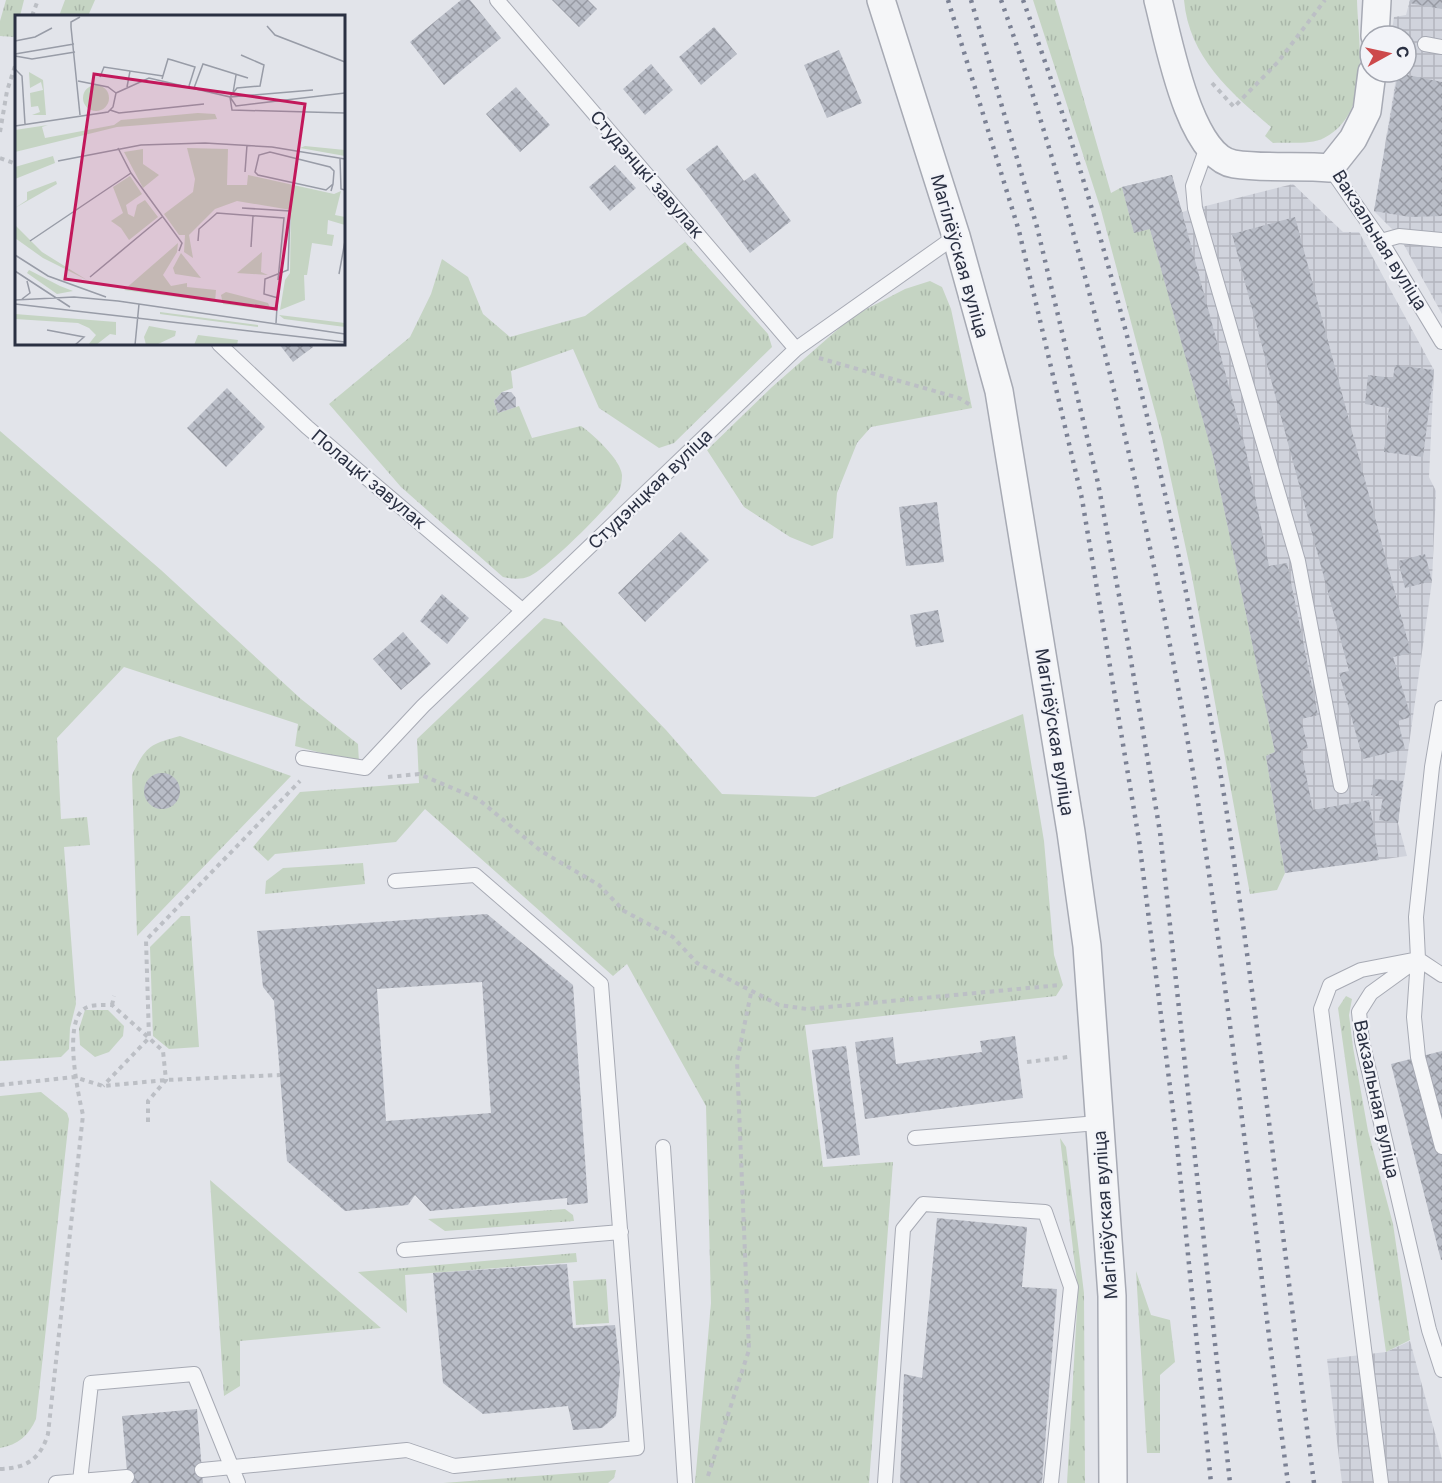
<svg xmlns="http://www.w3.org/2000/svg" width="1442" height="1483" font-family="Inter,sans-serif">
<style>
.industrial{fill:url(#industrial-grid)}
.grass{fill:url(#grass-tufts)}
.building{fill:url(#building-cross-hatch);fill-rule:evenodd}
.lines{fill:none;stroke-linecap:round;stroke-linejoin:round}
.lane-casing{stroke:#a7aab4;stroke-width:16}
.street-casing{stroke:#a7aab4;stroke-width:30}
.path{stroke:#bcbfc5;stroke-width:4;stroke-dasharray:4.5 4.5;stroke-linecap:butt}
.lane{stroke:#f5f6f8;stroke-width:14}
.street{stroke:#f5f6f8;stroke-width:27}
.rail{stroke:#7b8194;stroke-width:4.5;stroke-dasharray:3 6;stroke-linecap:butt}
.labels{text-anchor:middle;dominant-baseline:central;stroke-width:4.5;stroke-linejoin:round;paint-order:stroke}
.street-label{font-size:18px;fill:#2a3042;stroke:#f2f3f8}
.inset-road{fill:none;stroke:#989ca7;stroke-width:1.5}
.view{fill:#c2185b;fill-opacity:0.15;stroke:#c2185b;stroke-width:3}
.inset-edge{fill:none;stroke:#2a3042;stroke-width:3}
</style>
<defs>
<pattern id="industrial-grid" width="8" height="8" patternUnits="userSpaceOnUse" patternTransform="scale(1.5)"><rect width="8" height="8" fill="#d0d3dc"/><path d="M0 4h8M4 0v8" fill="none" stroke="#b3b5be"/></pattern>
<pattern id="grass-tufts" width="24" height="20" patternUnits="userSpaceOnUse" patternTransform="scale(1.5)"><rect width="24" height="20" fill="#c5d4c3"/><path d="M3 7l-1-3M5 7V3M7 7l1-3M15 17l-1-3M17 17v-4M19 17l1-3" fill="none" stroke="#a9b6a9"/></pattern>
<pattern id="building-cross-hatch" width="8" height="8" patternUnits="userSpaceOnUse" patternTransform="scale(1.5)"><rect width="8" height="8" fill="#b9bdc7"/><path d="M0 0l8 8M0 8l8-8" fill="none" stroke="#979aa3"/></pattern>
</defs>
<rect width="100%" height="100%" fill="#e2e4ea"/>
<path class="industrial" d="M1410,0H1442V314L1399,236L1374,211L1397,72H1406V36H1391L1394,17L1406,15Z
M1172,175L1182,212L1293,184L1343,232H1359L1434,370L1429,477L1436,491L1432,581L1398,823L1407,856L1285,873L1266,756L1275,752L1150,230L1134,233L1122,187Z
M1410,1341L1442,1459V1483H1342L1327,1359L1386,1352Z"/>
<path class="grass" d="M6,0H24L20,16H16L15,37L0,36V21Z
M65,0H95L88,16H59Z
M1033,0H1055L1111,193L1122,187L1134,232L1150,229L1213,456L1275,752L1266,756L1285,873L1277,890L1250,894L1192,577L1162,438L1101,210Z
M1184,0H1357C1358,45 1373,112 1324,138C1311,145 1287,142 1273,143L1265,136L1271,127C1230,92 1189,57 1184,0Z
M685,242L768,334L772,347L674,443L659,448L599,408L573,349L511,371L513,388L502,392L494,401L498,413L519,406L532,438L581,426C593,434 621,460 622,475C622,480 621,489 618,493C604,511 549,567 530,576C521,580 512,579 503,577L401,487L329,404L410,337L431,294L442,259L468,277L483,314L510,337L585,316Z
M930,281L942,287L951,309L972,408L871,427L857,443L837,493L833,538L812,546L790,537L744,507L707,450L772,387L853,316L905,289Z
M0,431L161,570L301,699L358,744L359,763L295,746L298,724L124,667L57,738L61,819L87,817L90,845L64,847L76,1004L70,1028L69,1049L61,1057L0,1061Z
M544,618L561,622L666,730L722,794L815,797L1023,714L1044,841L1054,955L1063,985L1056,996L805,1025L823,1167L893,1162L869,1483H695L711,1303L706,1106L627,964L613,976L425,809L396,842L275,854L268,861L253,847L300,792L419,783L417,739Z
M180,736L291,776L137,936L132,775C146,746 150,744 180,736Z
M363,863L365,884L265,894L266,881L283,868Z
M181,916H190L199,1047L169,1049L153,1036L150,947Z
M1346,996L1352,999L1349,1015L1353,1047L1368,1131L1393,1224L1410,1340L1386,1352L1338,1008Z
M85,1010H108L124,1026L123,1036L109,1052L95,1057L80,1045L79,1029Z
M41,1092L67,1113L69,1119L36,1419C29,1435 18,1445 0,1448V1096Z
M1060,1138L1066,1147L1084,1293L1085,1483H1067L1078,1292Z
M210,1180L381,1328L240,1341V1386L224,1396Z
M565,1209L573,1215L574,1221L445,1231L428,1219Z
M576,1253L577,1262L405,1275L407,1313L358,1272Z
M1136,1271L1151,1315L1170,1320L1175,1362L1160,1375V1453H1147Z
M606,1279L609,1323L576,1325L573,1281Z
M616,1470L614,1478L608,1483H443Z"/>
<path class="building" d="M461,0H470L501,38L444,85L410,42Z
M552,0H588L597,9L579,27Z
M1410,0H1442V9L1409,3Z
M714,27L737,54L701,85L679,57Z
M839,50L862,103L827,118L804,65Z
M651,64L673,90L645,115L623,89Z
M1398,73L1442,82V216L1410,217L1374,211Z
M516,87L550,125L520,152L486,114Z
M717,145L744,181L755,173L791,221L750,253L686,169Z
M615,165L636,188L610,211L589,187Z
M1172,175L1245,446L1269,566L1287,563L1318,715L1301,719L1308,748L1301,750L1313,810L1369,800L1379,860L1285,873L1266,756L1275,752L1213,456L1150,229L1134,233L1122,187Z
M1295,217L1411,653L1393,657L1411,717L1398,721L1405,749L1363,759L1339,673L1349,671L1232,234Z
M279,344H311L313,347L293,362Z
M1395,365L1434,370L1423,457L1384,452L1389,408L1365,404L1368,375L1393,378Z
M227,388L265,427L226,467L187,428Z
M502,392H511L516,398V407L498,413L494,401Z
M937,502L944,562L906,566L899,507Z
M681,532L709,560L645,622L618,593Z
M1425,554L1432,581L1405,588L1398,561Z
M442,594L469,618L447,644L420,621Z
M938,610L944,642L916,647L910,615Z
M403,632L431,664L401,690L373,659Z
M144 791a18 18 0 1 1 36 0a18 18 0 1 1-36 0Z
M1374,779L1403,781L1398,823L1379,820L1383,797L1371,795Z
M487,914L573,985L588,1203L567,1205V1198L430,1211L415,1195L408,1205L345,1211L287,1161L274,1001L263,987L257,931ZM482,982L491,1113L386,1121L377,989Z
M1015,1036L1023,1098L865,1119L855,1042L893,1037L896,1064L982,1052L980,1041Z
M846,1046L860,1155L827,1159L812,1050Z
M1442,1051V1260H1441L1391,1064Z
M937,1218L1027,1227L1022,1287L1057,1289L1042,1483H900L904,1374L922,1378Z
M567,1264L573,1328L615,1325L620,1371L616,1416L602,1428L573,1430L568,1406L483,1414L443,1383L433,1273Z
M197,1409L203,1483H128L122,1416Z"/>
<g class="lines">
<defs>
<path id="lane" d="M497,0L796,349
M1425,44L1442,47
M1207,147L1193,186L1195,208L1298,561L1341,786
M1330,168L1381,241L1442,342
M1381,241L1399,236L1442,240
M219,344L307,427L522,610
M1442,708L1432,767L1416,917L1418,959L1371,993L1359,1012L1362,1041L1429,1330L1442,1370
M303,758L365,768L423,706L796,349L956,236
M1418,959L1414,1017L1418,1057L1442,1147
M915,1138L1098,1123
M663,1147L685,1483
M404,1250L621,1232
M202,1470L407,1450L454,1466L637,1448L601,984L475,875L395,881
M80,1481L91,1383L194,1374L238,1483
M56,1483L127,1477
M885,1483L903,1229L923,1204L1045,1212L1071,1287L1051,1483
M1381,1483L1321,1009L1330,985L1361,970L1418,959L1442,975"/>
<path id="street" d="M881,0L956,236L999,391L1071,832L1087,946L1112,1296L1113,1483
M1158,0C1168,38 1189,157 1234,164C1265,169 1299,165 1330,168L1353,139L1367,111L1372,72
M1375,36L1377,0"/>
</defs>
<use href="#lane" class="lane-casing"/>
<use href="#street" class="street-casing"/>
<path class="path" d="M32,16L38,0
M1212,83L1234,107L1278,62L1325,0
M0,132L7,91L16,63
M0,158L16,164
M819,358L959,398L972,406
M388,777L419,774L478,799L541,851L599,885L624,911L673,937L697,963L779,1005L807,1009L1060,985
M112,1005L114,996
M1027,1062L1068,1057
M0,1085L74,1077L103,1086L166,1080L280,1075
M148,1122V1101L166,1080L163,1051L149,1038L146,940L300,781
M0,1469C26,1468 40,1460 48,1434L83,1115C78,1094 63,1023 84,1009C90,1004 104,1005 112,1005L149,1038L103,1086
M708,1476L749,1350L737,1061L751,993"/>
<use href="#lane" class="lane"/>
<use href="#street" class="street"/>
<path class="rail" d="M948,0L1019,231L1082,499L1139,840L1176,1135L1211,1483
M971,0L1037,227L1098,483L1129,649L1160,832L1230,1483
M1001,0C1042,115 1074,232 1104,350C1144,510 1178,672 1203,834C1236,1050 1259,1267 1288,1483
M1023,0C1093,190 1144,388 1185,587C1201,669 1218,751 1230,834C1262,1049 1286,1267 1314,1483"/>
</g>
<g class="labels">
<g class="street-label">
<text transform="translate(647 174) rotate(49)">Студэнцкі завулак</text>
<text transform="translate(1380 240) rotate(58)">Вакзальная вуліца</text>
<text transform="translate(960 256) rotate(74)">Магілёўская вуліца</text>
<text transform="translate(369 479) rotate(40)">Полацкі завулак</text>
<text transform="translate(650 489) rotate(-44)">Студэнцкая вуліца</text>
<text transform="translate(1055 732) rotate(81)">Магілёўская вуліца</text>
<text transform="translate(1377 1099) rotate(78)">Вакзальная вуліца</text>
<text transform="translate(1105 1215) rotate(-94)">Магілёўская вуліца</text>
</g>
</g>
<g transform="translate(15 15)">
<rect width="330" height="330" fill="#e2e4ea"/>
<path d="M14,57L28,65L31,100H17L25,97L23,91L16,92L15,78L28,75L26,67L15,73ZM68 83a13 13 0 1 1 26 0a13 13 0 1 1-26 0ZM183,98L200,99L202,104L102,112L0,137V115L33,110L27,112L30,123L99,110L106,105ZM290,131L330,135V141L285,133ZM172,133L213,134L212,170H232L233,160L319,179L326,176L320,200L330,202V210L313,205L312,219L319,220L317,231L297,228L292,260H289L290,285L265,295L270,265L275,258L276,195L222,186L200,194L174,220L178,243L169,237L170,220H164L149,199L178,177L180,164ZM128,134V149L144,160L128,173L109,137ZM38,141L40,148L0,164V152ZM115,161L127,179L111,190L113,199L119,202L122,190L130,185L143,202L114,225L106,213L96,206L108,198L98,172ZM41,166L42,169L0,193L12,185V177ZM0,210L27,237L72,265L28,243L0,223ZM163,228L162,237L148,260L156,271L172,268V272L201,275L200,287L109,275ZM247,237L246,257L253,260L222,258ZM166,238L186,263L160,259L158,253ZM14,255L45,271L58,276L42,279L12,258ZM211,277L253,288L256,295L208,289L206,280ZM145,297L243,310V312L145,299ZM0,299L101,307V320L95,319L81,330H73L81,320L74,313L63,308L0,304ZM264,300L330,308V312L269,304ZM134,311L161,316L160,321L141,330H131L129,322ZM183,320L223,325L222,330H179Z" fill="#c5d4c3"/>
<path class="inset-road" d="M65,2L56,7V12L65,100M252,11L260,20L330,47M0,26L20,22L37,13M0,39L59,29M226,40L249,50L245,71L222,73L215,82L217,95L330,98M0,41L17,44L60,37M0,54L7,61L10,109M85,62L89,52L115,56M147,64L153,44L157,45L180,52L174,71M63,66L93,72L101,78M112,72L115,56L148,61M179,73L188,49L233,63M101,78L134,63L215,82L221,91L330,78M218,78L221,60M215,82L298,75M95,95L104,98L189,89M0,111L93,97L98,92L101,78M103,133L116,158L167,228L164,236M325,143L326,174L330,175M43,146L126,130L190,128L257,132L330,144M230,157L232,130M316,176L318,169L319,156L315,152L255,137L244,140L240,157L243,160L311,175L318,169M227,193L275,196L273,255L250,264L249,279L263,283M15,226L116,158M183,226L184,214L202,198L269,203L263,265M236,232L238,201M0,240L33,261L91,282M0,256L55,292M324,259L330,226M75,262L147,202M7,284L15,278L12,266M0,285L59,282L103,286L330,319M0,289L330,327M261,308L263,276M32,315L69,322L60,330M120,330L124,289"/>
<path class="view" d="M79,59L290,89L261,294L50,264Z"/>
<rect width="330" height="330" class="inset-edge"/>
</g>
<g transform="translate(1388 54) rotate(82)"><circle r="28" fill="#f2f3f8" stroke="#a2a5af" stroke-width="1.5"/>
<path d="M0-4.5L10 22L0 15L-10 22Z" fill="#cd494b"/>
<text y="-9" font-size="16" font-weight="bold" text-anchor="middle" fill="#2a3042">С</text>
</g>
</svg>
